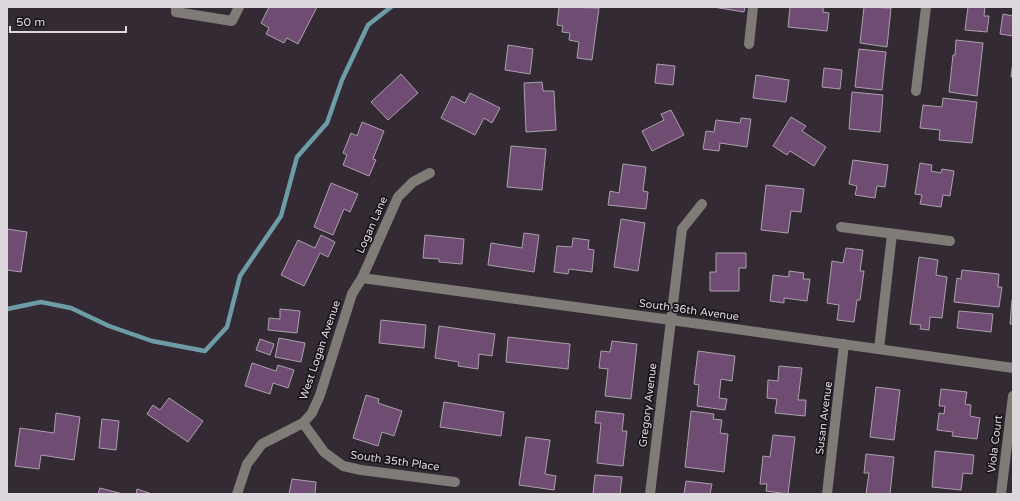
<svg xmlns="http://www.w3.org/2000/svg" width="1020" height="501" font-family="'Varela Round',sans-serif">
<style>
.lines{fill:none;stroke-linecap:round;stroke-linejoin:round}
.stream{stroke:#6d9ca7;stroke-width:4.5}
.building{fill:#6f4d73;stroke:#aba0ac}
.minor{stroke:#7f7b76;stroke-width:10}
.labels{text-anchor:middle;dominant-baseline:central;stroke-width:3.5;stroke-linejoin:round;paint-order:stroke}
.street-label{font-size:11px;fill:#ddd7de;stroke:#181418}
</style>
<rect width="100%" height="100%" fill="#332a34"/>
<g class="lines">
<path class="stream" d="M7,309L41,302L71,308L109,326L152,341L205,351L227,327L240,276L281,216L297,157L327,123L342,80L368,25L391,7"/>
</g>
<path class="building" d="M269,7H317L298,44L287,38L284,43L266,34L269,28L261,23Z
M559,7L599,8L592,60L577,58L579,42L569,40L570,33L562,32L563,26L557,25Z
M713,7H745L744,12Z
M790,7H823V12L829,13L827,31L788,27Z
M864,7L891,8L887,47L860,43Z
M968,7H985L984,16H989L987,32L965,30Z
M1003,14L1013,16V36L1000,34Z
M956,40L983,43L977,96L949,92L953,55H955Z
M508,45L533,49L530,74L505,70Z
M859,49L886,52L882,90L855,87Z
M1013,62V77H1011Z
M657,64L675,66L673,85L655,83Z
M824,68L842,70L840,89L822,87Z
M401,74L418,93L388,120L371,102Z
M756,75L789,80L786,102L753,98Z
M542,82L543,91H554L556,130L526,132L524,83Z
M852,92L883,95L880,132L849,129Z
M470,93L500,108L492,123L484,118L475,135L441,118L452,96L465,103Z
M943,98L977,102L972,143L939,140L940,130L920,128L923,105L942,107Z
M671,110L684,135L652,151L642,131L664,120L661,114Z
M791,117L806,126L802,131L826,147L814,166L790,151L787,155L773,146Z
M741,118L751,119L747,147L720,143L719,151L703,149L706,131L714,132L716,120L740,123Z
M362,122L384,131L373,159L376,160L369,176L343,165L347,155L343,153L351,133L357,136Z
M511,146L546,149L542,190L507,187Z
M853,160L888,165L885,187L877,186L875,198L855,195L857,186L849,184Z
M920,163L932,165L931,171L941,173L942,169L954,171L950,196L943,195L941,207L920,204L922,195L915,194Z
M623,164L646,167L643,191L648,192L646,209L608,205L610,191L619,193Z
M331,183L358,194L350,212L344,209L333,235L314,227Z
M766,185L804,189L801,212L791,211L788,233L761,230Z
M621,219L645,223L638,271L614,267Z
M7,229L27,232L21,272L7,270Z
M524,233L539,235L534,272L488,265L491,243L522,248Z
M321,235L335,242L328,257L320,253L304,286L281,275L298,240L315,248Z
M425,235L464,239L462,264L439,262V259L423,258Z
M573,238L589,240L588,249L594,250L592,272L569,269L568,274L554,272L557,246L572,247Z
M846,248L863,250L860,271H864L860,300H857L854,322L837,320L839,305L827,303L832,261L843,263Z
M716,253H746V268H739V291H710V272H716Z
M919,257L938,260L936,275L947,277L942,318L930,317L929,330L920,329L921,325L910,324Z
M962,270L999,274L998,287H1002L999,307L954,302L957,278L961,279Z
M789,271L804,273L803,279H810L807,301L784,298V303L770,301L773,275L789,277Z
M1012,300H1013V324H1010Z
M280,309L300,311L297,333L268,330L269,318L280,319Z
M959,311L993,314L991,332L957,328Z
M381,320L426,325L424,348L379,343Z
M439,326L495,334L492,356L479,354L478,369L458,366L459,362L435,358Z
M508,337L570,344L568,369L506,362Z
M279,338L305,343L301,362L275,357Z
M260,339L274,344L270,355L256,350Z
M612,341L637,344L631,399L605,396L608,369L599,368L601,351L610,352Z
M698,351L735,356L732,381L721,379L719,398L727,399L725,410L697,406L699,385L694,384Z
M252,363L276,371L278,365L294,370L288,388L273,383L270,394L245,386Z
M779,366L802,368L798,400H806L805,416L775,413L777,399L767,398L768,380L778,381Z
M876,387L900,390L894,440L870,437Z
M941,389L967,392L965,404L971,405L970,416L980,418L977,439L952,436L953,432L937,430L939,413L944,414L945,406H939Z
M366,395L379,399L378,403L402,411L394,436L382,432L378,446L353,438Z
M169,398L203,421L188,442L147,414L153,405L160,410Z
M444,402L504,412L501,436L440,427Z
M596,411L624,414L622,431H627L623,466L597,463L601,423H595Z
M691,411L714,414L713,419L722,420L720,433L728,434L724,472L685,467Z
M56,413L80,417L74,460L41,455L39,469L15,466L20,428L54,433Z
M102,419L119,421L116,450L99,448Z
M773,435L795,437L788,494L766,491L767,484H760L763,456L770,457Z
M526,437L550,440L545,474L556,476L554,490L519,485Z
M935,451L974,455L972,474L963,473L961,490L932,487Z
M866,454L894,457L890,494H866L869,473H864Z
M595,475L622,477L620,494H593Z
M292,479L316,482L315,494H289Z
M686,481L712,484L710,494H684Z
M100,488L123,494H98Z
M137,489L152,494H136Z"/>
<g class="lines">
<path class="minor" d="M176,7V12L232,21L239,7
M749,44L753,7
M916,91L926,7
M841,227L950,241
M362,278L671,320L1013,368
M879,349L892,234
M303,423L324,452L343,466L361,470L455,482
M237,494L247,464L262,444L303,423L312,413L320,395L352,294L362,278L398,197L413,182L430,173
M650,494L682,229L702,204
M827,494L844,344
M1001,494L1013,396"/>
</g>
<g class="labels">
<g class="street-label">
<text transform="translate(372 225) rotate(-66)">Logan Lane</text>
<text transform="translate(689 310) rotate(8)">South 36th Avenue</text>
<text transform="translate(320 350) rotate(-71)">West Logan Avenue</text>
<text transform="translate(648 405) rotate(-83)">Gregory Avenue</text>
<text transform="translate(824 418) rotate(-83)">Susan Avenue</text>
<text transform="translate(995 444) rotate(-83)">Viola Court</text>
<text transform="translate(395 461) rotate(8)">South 35th Place</text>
</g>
</g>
<rect width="1020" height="501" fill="none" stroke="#ddd7de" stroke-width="16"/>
<path d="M10 26v6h116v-6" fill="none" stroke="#ddd7de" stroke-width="2"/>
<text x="16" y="26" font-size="12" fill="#ddd7de" stroke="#181418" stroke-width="3" paint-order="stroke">50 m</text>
</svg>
